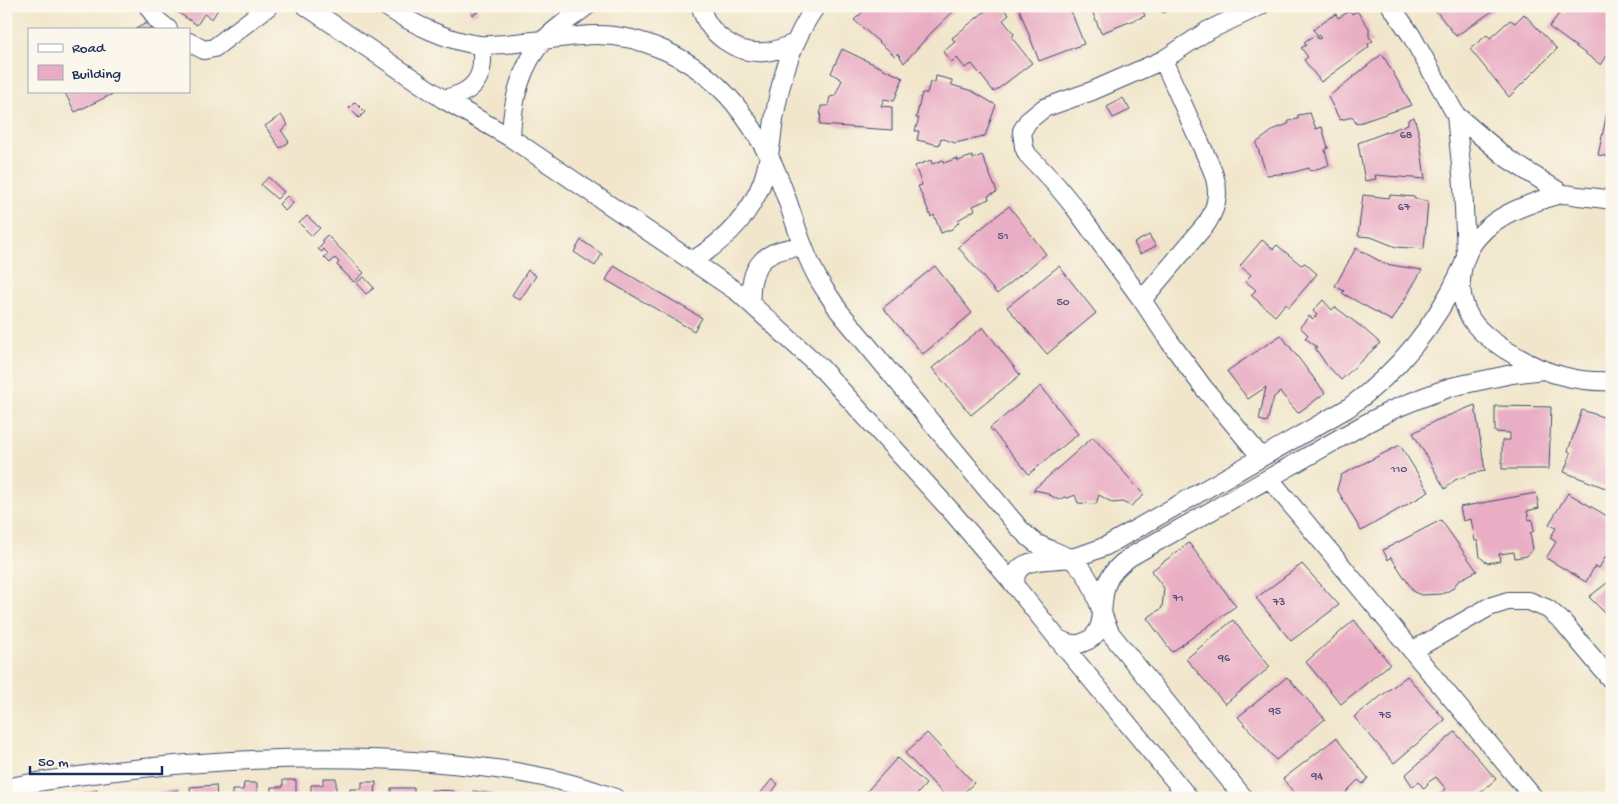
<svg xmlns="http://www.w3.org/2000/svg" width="1618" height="804" font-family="'Gochi Hand',sans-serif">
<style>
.building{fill:#e9aec4}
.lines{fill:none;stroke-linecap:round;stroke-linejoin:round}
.minor-casing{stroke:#3b4a6e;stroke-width:20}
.minor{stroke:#fff;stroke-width:18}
.labels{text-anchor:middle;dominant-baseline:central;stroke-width:4;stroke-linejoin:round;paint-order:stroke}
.number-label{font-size:12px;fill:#4e4f78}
</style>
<rect width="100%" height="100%" fill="#fbf7ec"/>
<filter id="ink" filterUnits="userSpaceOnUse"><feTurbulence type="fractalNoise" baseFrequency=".02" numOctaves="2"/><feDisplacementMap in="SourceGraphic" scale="10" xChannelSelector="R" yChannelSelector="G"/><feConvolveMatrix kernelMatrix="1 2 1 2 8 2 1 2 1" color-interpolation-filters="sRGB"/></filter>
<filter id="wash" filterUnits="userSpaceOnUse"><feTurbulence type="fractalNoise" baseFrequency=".0096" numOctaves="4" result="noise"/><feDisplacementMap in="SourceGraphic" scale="20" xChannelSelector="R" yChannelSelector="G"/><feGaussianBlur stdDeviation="1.12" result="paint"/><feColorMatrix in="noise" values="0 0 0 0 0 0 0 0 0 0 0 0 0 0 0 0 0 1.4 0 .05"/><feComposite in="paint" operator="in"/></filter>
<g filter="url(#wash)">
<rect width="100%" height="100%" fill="#f1e6cb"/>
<g id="blocks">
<path class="building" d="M168,6H220L212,19L204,14L197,25Z
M468,6H476L478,12L472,15Z
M867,6H959L931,33L904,63L898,53L895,56L854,20L867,8Z
M995,6H1001L1009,15L1003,20L1014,34L1012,38L1032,63L994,92L972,64L965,68L957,58L951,62L943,52L955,42L952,38L989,8L991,10Z
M1018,6H1069L1084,44L1039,61Z
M1090,6H1141L1145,16L1101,33Z
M1160,6H1180L1163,13Z
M1432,6H1500L1456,36Z
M1572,6H1612V47L1610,49L1611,50L1601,65L1549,27L1561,11L1566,14Z
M1350,11L1352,14L1357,11L1369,28V37L1373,41L1368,44L1369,47L1321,82L1304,60L1308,57L1301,48L1306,45L1304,42L1310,38L1316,35L1318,39L1321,38L1313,30L1324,21L1336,14L1338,18Z
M1524,14L1557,49L1509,97L1470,49L1487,35L1490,38L1510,20L1515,23Z
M149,22L152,29H135Z
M842,49L903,78L894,101L884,99L881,106L892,107V130L820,125L821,106H828L830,97L835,96L842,80L831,73Z
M1382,54L1412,105L1356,124L1353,117L1340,120L1328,97Z
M936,76L952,80V85L972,91L996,105L985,136L955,143L941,138L939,145L917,140L919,131H915L919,118H916L922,93H927L930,82H935Z
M64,91H119L75,112Z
M1123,98L1130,110L1113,118L1107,107Z
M355,102L365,112L359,118L349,108Z
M1310,113L1316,129L1322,127L1328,148L1325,150L1329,165L1310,171L1309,168L1291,173L1267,175L1256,143L1275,129L1288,124L1289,121L1298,119V115Z
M1607,113L1612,114V157L1598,155Z
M281,115L288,125L281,130L289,142L280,148L265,126Z
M1414,117L1419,134L1425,179L1375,175L1376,179L1365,181L1358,143L1408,124V120Z
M982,155L997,192L988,196L989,199L973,206L975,210L958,220L959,222L952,229L941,233L934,215L931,217L918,186L922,185L915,166L931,160L932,164L943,160L944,163L957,158L958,161L972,156L973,159Z
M268,177L284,192L277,199L261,185Z
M1363,195L1389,198L1390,195L1415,197V199L1428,201L1424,249L1396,247L1371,237L1358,236Z
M287,196L293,203L285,211L279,204Z
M1009,206L1046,254L997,294L958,247Z
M307,216L320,228L312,236L299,223Z
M327,235L364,273L354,282L337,265L339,262L335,258L330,263L324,257L328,254L324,249L322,252L318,249L324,243L322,240Z
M1149,235L1156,246L1140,254L1134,243Z
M581,240L602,254L595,266L574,252Z
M1262,240L1273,249L1277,245L1301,265L1305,263L1317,274L1289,307L1285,304L1275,316L1251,295L1256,290L1245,281L1251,275L1240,266Z
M1356,248L1385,264L1422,270L1392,321L1342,293L1344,291L1335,286Z
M614,266L702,318L694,331L606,280Z
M935,266L972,313L923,354L883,308Z
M1059,266L1096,313L1047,354L1007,307Z
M528,270L536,276L520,300L512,295Z
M364,277L374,288L366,294L356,283Z
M1323,300L1332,310L1335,307L1363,328L1380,343L1341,380L1326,364L1315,348L1317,347L1305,338L1308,335L1300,327L1309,316L1313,319L1317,315L1313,311Z
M983,327L1020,375L971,415L932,368Z
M1281,335L1325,393L1298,413L1280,392L1274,397L1267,422L1259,420L1266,387L1248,399L1227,371Z
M1041,386L1078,434L1029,474L990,428Z
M1475,405L1485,471L1474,473L1455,480L1445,489L1413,433L1435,421Z
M1495,406L1551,407L1549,469H1502V440H1510V433L1495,432Z
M1582,410L1612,420V480L1608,489L1564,472L1571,453L1568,451Z
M1093,437L1144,495L1131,506L1122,502L1113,503L1099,495L1096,504L1078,503L1075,495L1068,498L1064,497L1059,500L1044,492L1033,490Z
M1400,445L1429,492L1361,531L1337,489L1341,475Z
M1536,493L1539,508L1527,511L1529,520L1532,519L1534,531L1530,533L1533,549L1527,556L1515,558L1514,552L1499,554L1500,561L1487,563L1480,557L1478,541H1475L1471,519L1463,521L1460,507Z
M1568,493L1612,519V556L1610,558L1606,556L1599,568L1595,566L1586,582L1546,558L1556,542L1550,538L1556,528L1549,524Z
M1441,520L1477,571L1459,580L1452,589L1442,594L1421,595L1414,592L1391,557L1388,560L1383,550Z
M1189,543L1236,606L1172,652L1147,618L1162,608L1164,588L1151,571Z
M1302,564L1339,605L1291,641L1256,598Z
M1612,579V620L1589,597Z
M1233,620L1270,667L1225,704L1186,659Z
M1354,620L1390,664L1341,704L1306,662Z
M1407,676L1445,720L1394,763L1354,717Z
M1287,677L1325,719L1276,760L1238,717Z
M1455,732L1496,779L1474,798H1431L1435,794L1436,797L1446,789L1436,777L1427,783L1428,785L1424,789L1419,782L1413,787L1405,775Z
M927,733L974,783L958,798H947L905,753Z
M1336,738L1368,778L1363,784L1358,780L1346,792L1348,795L1344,798H1298L1283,779Z
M897,758L926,784L914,798H861Z
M323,778H336V798H311V785H323Z
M772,779L778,784L768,798H764L759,795Z
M283,780H296V798H271V787H283Z
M362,782H376L375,798H350V789H362Z
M244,783H257V798H232V790H243Z
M216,785L217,798H191L190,787Z
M391,788H414V798H391Z
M97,790L99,798H84L83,793Z
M178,790L179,798H143L142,795Z
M431,790L454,791V798H431Z
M473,791L495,794V798H472Z"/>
</g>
</g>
<g filter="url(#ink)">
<use href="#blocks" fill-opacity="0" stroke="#3b4a6e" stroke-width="1"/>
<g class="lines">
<defs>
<path id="minor" d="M148,6L157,20L168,29
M306,6L443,99L511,138L739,293L822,369L952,512L1016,587L1057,638L1189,798
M385,6C411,23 447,41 479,45C487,46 496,44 505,44C530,42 555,38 580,36C637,29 697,59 734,103C747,119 759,138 769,156C790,196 797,243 820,282C826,292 833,301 839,311L1019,528C1024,533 1030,539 1036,543C1050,551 1065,553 1077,564C1096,582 1099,612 1111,634L1244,798
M701,6C706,34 738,55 765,52C776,51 785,47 795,43
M1260,6L1207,31L1163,60L1092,91L1044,108L1028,121L1022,131L1024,147L1027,154L1057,186L1075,208L1142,300L1170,342L1203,387L1261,457
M1391,6L1411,35L1456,115L1508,159L1563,194
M189,42L204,50L214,48L269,6
M443,99C475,93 486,77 481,45
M1456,115L1463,185L1466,255
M511,138C512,104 520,66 544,40C556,27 573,17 587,6
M1612,200C1600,198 1589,197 1578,196C1573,195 1568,194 1563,194C1553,195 1530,204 1520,208C1486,222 1459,248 1461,287C1462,298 1465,310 1471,319C1480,334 1503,349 1518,357C1545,374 1580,383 1612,381
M692,261C725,241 750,216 763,180C770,160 771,140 774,120C780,80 792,40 816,6
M1142,300L1207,223C1219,204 1220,188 1211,167L1163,60
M751,304C748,265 765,248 804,247
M1269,478L1534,798
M1016,587C1010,555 1049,562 1069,558C1082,556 1094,551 1106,546L1348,408C1399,371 1436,325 1462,268
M1057,638C1065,643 1073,646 1082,643C1110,634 1098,604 1107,583C1111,572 1120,564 1130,557L1363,425L1392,410L1421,398L1451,387L1512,374L1544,370
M1412,651L1489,607L1508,601H1529L1548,609L1563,622L1612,681
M6,788C42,780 79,776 115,771C220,759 324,754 429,762C492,767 556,775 615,798"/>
</defs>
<use href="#minor" class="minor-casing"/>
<use href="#minor" class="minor"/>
</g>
</g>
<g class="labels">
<g class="number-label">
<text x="1406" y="136">68</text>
<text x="1404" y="208">67</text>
<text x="1003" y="237">51</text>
<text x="1063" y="303">50</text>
<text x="1399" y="470">110</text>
<text x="1178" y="599">71</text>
<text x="1279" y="603">73</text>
<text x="1224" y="659">96</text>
<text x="1275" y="712">95</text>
<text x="1385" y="716">75</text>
<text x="1317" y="777">94</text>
</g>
</g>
<rect width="1618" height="804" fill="none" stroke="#fbf7ec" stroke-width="25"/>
<rect x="28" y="28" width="162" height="65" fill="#fbf7ec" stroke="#a1a7b3"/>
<rect x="38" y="44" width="25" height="8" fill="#ffffff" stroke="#a1a7b3"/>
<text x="72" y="52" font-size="15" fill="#1b2f5e">Road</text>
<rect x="38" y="65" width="25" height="15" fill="#e9aec4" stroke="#a1a7b3"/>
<text x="72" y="78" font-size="15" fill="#1b2f5e">Building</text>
<path d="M30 766v8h132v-8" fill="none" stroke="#1b2f5e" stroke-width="2.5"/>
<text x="38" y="766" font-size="15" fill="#1b2f5e" stroke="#fbf7ec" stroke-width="4" paint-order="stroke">50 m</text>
</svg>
